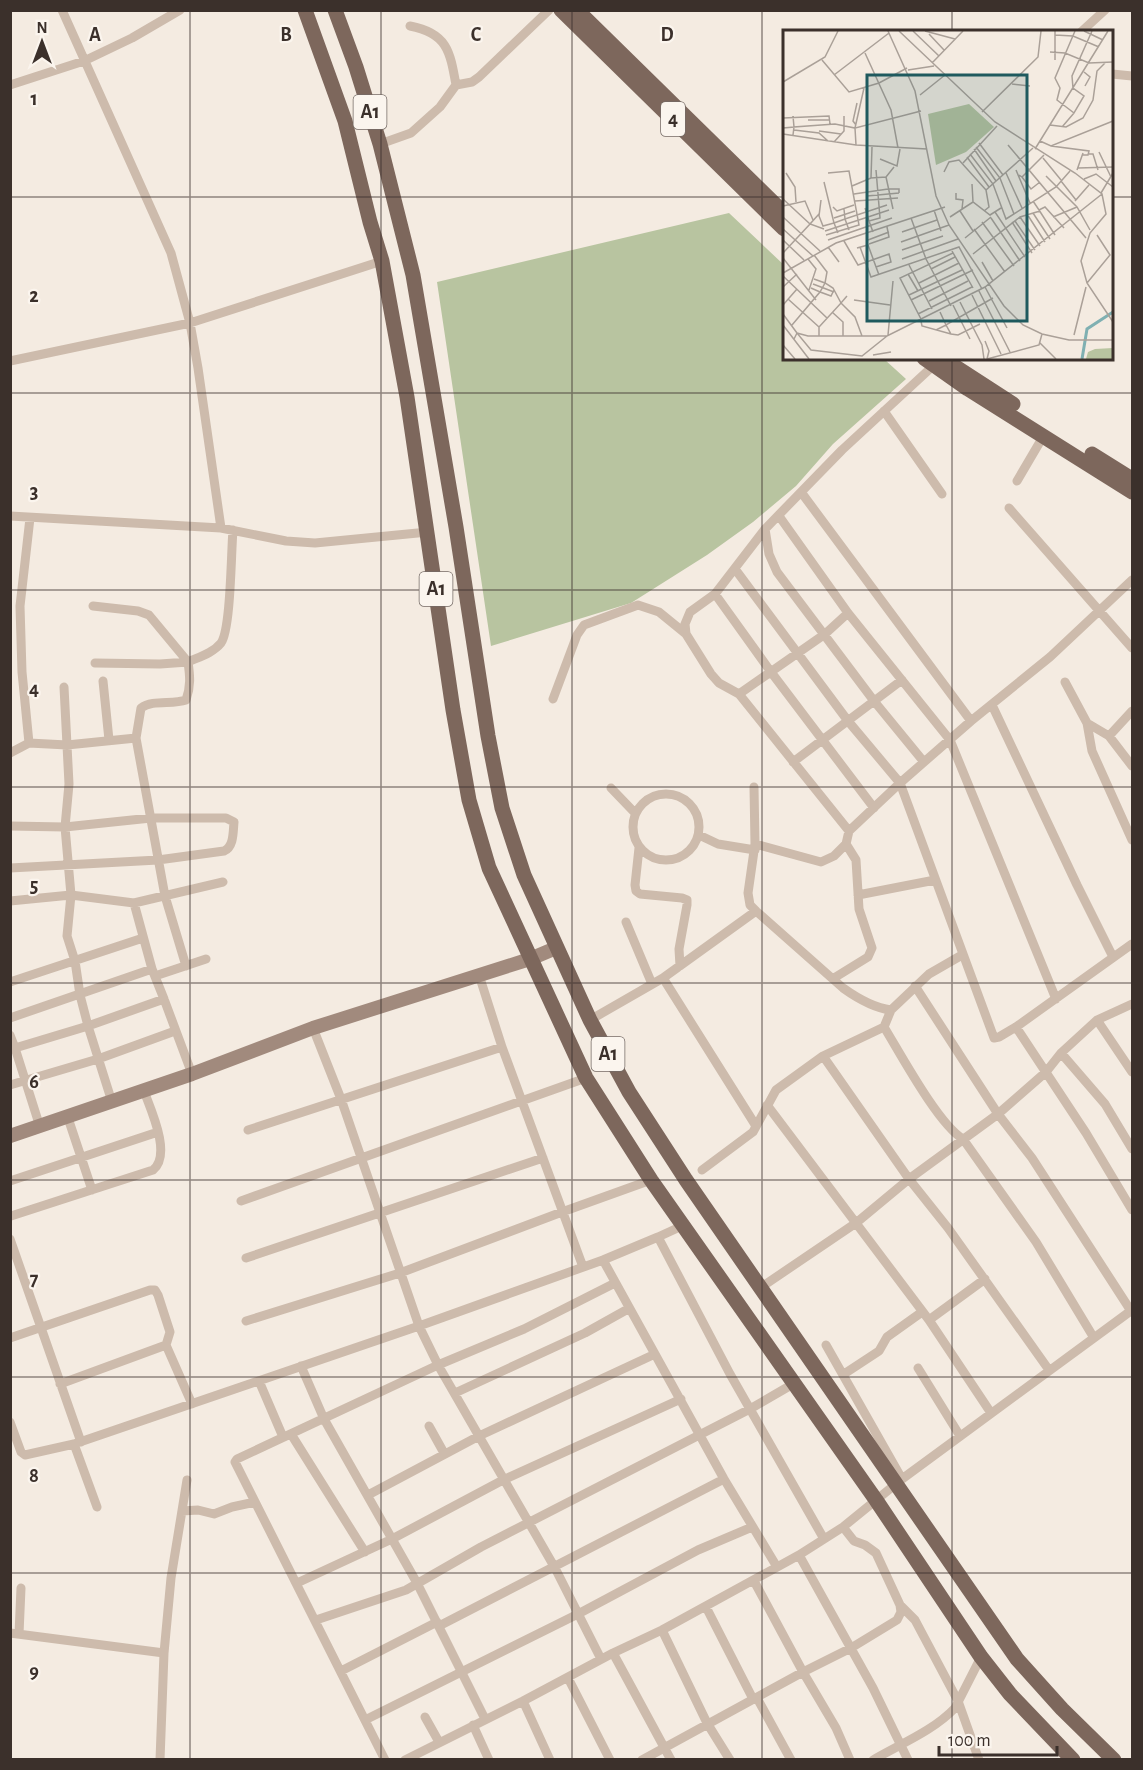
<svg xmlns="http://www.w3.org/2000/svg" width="1143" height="1770" font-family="'Alegreya Sans',sans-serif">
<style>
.pitch{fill:#b8c4a0}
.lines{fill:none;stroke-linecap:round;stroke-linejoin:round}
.street{stroke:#cdbbac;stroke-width:9}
.secondary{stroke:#a18a7d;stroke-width:14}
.primary{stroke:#7d675c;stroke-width:15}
.grid{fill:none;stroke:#3b302b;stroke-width:1.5;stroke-opacity:0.55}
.labels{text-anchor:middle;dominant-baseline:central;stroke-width:4.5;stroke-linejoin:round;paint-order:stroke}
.shield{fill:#fbf5ee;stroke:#756b66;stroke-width:1.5}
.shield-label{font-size:20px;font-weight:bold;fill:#3b302b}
.inset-river{fill:none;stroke:#7fb0b2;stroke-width:3}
.inset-road{fill:none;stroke:#aaa098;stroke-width:1.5}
.view{fill:#1f5a5e;fill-opacity:0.15;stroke:#1f5a5e;stroke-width:3}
.inset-edge{fill:none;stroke:#3b302b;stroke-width:3}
.grid-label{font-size:20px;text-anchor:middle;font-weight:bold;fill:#3b302b;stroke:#fbf5ee;stroke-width:4.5;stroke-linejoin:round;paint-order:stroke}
</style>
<rect width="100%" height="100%" fill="#f4ebe1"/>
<path class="pitch" d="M729,213L784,265V358L884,359L906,379L833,444L796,486L753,522L707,555L631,603L491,646L437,282Z"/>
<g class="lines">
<path class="street" d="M62,10L171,253L190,323L198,368L221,528
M1081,32L1105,10
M1112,74L1132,76
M10,85L84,61L132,38L180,10
M456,85L472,82L479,77L549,10
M380,144L411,133L440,107L456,85C450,51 447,33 410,26
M10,361L190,323L382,261
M884,411L942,494
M1017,481L1044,435
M801,492L971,721
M1009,508L1132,648
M10,516L221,528L286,541L315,543L428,532
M779,516L848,613L950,740L1056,999
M30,518L20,606L22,672L29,743L67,745L136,738L141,708C153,699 172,705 186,700C191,686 190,676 188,662L160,664L95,663
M765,529L769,554L777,572L874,701L924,762
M735,569L848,721L900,783L994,1038L999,1037L1016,1027L1132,944
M715,594L771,672L874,808
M93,606L138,611L149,615L188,662C199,657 213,653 221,643C231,629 231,552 233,530
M686,634L685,624L690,612L715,594L765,529L842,450L933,366
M103,681L109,740
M1065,682L1087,723L1092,751L1132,840
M739,694L825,634L848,613
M553,699L577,635L584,625L638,605L659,612L686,634L711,674L719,683L739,694L849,831
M992,705L1077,885L1113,957
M1087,723L1109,736L1132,711
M1109,736L1132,766
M136,738L165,896L186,966
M10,753L29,743
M793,762L902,680
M754,787L755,844L748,893L750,905L756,911
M611,788L635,813
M633 827a33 33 0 1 1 66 0a33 33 0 1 1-66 0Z
M10,826L65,827L151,818H226L234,822C233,832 234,847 224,851L158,860L10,868
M699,835L718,844L755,850
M755,844L821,862L834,856L846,844L849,831L900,783L971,721L1050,657L1132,580
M639,848L635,885L636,891L640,894L682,898L687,900V905L679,949L680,966
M858,895L935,880
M10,901L71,895L134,903L223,882
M134,903L152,969L164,999
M626,922L652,984
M479,975L502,1047L583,1267
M155,976L206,959
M663,978L756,1126
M834,978L868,957L872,948L859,909L856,860L846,844
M10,982L143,938
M915,986L998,1114L1032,1158L1131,1311
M10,1018L152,969
M590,1020L663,978L756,911L843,988C857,998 874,1008 891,1010L929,974L962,955
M1097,1020L1132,1072
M884,1027C900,1053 938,1124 963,1139L1036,1242L1094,1338
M1016,1027L1086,1133L1132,1210
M313,1028L341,1099L419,1326L438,1365L555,1568L601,1659
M10,1035L15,1048
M1061,1053L1105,1104L1132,1149
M823,1056L909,1179L948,1228L1049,1370
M10,1085L98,1059L175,1031
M112,1102L88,1026L164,999L192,1074
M767,1105L929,1320L991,1413
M68,1118L92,1190
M40,1127L15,1048L88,1026L80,995L75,961L67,936L71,895L65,827L69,784L64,687
M248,1130L502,1047
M702,1170L753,1132L776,1090L823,1056L884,1027L891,1010
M10,1181L158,1132
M241,1201L586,1078
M11,1216L153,1170C172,1155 151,1110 144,1091
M658,1237L682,1226
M10,1239L81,1442
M246,1258L543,1158
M603,1260L724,1479L777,1567
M760,1288L856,1223L909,1179L998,1114L1046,1072L1061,1053L1097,1020L1132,1004
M929,1320L985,1279
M246,1321L400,1273L562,1212L651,1180
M10,1338L150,1290H155L158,1295L170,1332L166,1345L60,1384
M166,1345L192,1404
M826,1345L902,1479
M301,1366L324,1419L417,1583L485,1719
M918,1368L960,1436
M844,1374L879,1351L887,1337L922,1312
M259,1381L283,1437
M455,1393L585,1333L628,1309
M10,1422L21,1452L25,1455L74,1444L419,1326L603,1260L658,1237L730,1374L824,1539
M429,1426L444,1453
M291,1434L365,1552
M74,1444L97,1507
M368,1495L479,1436L655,1354
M182,1511L198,1510L214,1514L232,1507L255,1502
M799,1555L873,1688L908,1760
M754,1581L803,1672L836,1728L850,1760
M297,1583L392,1539L503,1480L681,1399
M900,1605L915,1620L958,1701L979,1760
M706,1607L753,1699
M316,1620L406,1590L481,1547L750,1409L793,1384
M439,1626L724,1479
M662,1630L707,1723L730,1760
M10,1633L164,1653
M19,1634L21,1588
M613,1653L671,1760
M341,1671L437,1622
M568,1678L610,1760
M757,1698L791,1760
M523,1701L550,1760
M425,1717L439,1742
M365,1720L578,1614L698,1550L752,1527
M473,1725L489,1760
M160,1760L164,1653L171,1578L187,1480
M385,1760L235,1462L237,1459L438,1365L524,1329L615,1283
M405,1760L523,1701L613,1653L662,1630L799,1555L843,1527L902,1479L1132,1310
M642,1760L803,1672L851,1648L897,1620L901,1612L900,1605L876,1553L865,1545L854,1541L843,1527
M873,1760C900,1744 933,1731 955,1708L981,1657"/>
<path class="secondary" d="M10,1136L192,1074L313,1028L530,959L556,948"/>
<path class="primary" d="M305,10L345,121L370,222L382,261L407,397L453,710L469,800L489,868L586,1078L651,1180L876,1500L981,1657L1010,1694L1073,1760
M335,10L356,67L380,144L413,275L456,527L488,736L502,808L524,875L590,1020L629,1092L686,1180L1017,1659L1062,1709L1114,1760
M561,10L784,229
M577,10L784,213
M924,358L968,389L1132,492
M942,358L1013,404
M1092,454L1132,479"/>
</g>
<path class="grid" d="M190,10V1760M381,10V1760M572,10V1760M762,10V1760M952,10V32M10,197H784M1112,197H1132M952,358V1760M10,393H1132M10,590H1132M10,787H1132M10,983H1132M10,1180H1132M10,1377H1132M10,1573H1132"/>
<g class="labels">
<g class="shield">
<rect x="353.5" y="95" width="33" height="34" rx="4.5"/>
<rect x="661" y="102" width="24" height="34" rx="4.5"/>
<rect x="419.5" y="572" width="33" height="34" rx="4.5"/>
<rect x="591.5" y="1037" width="33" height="34" rx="4.5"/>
</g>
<g class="shield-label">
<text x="370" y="112">A1</text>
<text x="673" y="119">4</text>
<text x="436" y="589">A1</text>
<text x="608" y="1054">A1</text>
</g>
</g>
<g transform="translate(783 30)">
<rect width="330" height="330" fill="#f4ebe1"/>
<path d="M330,318V329H303L305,322L312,319Z" fill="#b8c4a0"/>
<path d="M186,74L211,97L183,122L153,135L145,84Z" fill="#b8c4a0"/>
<path class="inset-river" d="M299,329L304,299L330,282"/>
<path class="inset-road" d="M105,1L132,61L153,166L166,195L221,276L240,295L259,304L286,310H330M116,1L212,92L292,143L319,164L323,184L307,203L298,231L304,253L330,292M130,1L156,26M142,1L172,9M292,1L272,48L277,58L274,70L291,83L301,66L290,58L289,46L309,1M301,1L320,10M146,4L161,20M272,5L290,6L316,17M267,22L282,23L306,33L330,32M82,23L108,80L115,118M39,30L66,62L96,53L124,38M272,30V1M149,33L180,1M125,40L151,36M301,42L307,47L302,56M51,45L106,3M0,52L42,27L55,1M229,54L247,56M137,65L162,45M199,82L255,27L258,1M0,88L46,86L47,94M25,90H47M73,95L70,91L74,73M267,95L283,97L300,88L310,70L314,41L322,33M279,97L291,83M0,98L11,97L10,86M11,100L36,103L45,111M36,101L58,104M0,104L73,115L144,119M10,105L11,97L52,94L72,98L81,58M257,111L268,116L330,91M51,112L61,101V86M196,113L220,145M73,115L72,98L138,81M225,115L303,208M268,116L306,121L305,125H299M89,117L88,148L103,147L111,137M193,117L217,148L231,184M191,119L213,151M252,119L325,1M316,122L328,147M187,124L210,154L223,189L273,157L287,141M306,124H310L315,140M184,127L206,157M260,128L278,150M97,129L114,136L117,119M180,133L214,96M295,138L330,137M233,140L247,173M294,140L300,123M161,142L166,132L176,130L203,160M3,143L12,157L13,172M223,143L239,178M236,145L239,147L261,125M263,146L294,177L307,200M103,147L110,179M239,147L248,159L257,152M301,149L313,144L330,157M278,151L293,170M189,154L190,172M69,156L88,148M173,163V169L180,170L179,179M318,163L330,143M71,164L105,159H116V163M84,166L116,163M0,169L27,194L0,223M38,170L36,186L40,196L51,193L41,152M72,171L115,168M250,171L256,180L262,177L281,198M292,171L306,155M0,176L22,171L30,190M50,177L54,181L71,175M82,178L85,187L106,180M61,179L62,189L104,175M151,180L158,201M256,180L272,205M177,181L190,201M201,181L206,177L203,160L250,118M212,182L242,227M250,183L267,209M36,184L27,194L41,199M244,184L262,212M0,187L37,221M167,187L190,172L207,185L218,178M237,187L257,216M270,187L294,177M51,188L72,181M128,188L143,229L168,276M208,188L237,231M232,191L252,220M199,192L231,236M229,192L249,223M0,199L30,226M191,199L222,242M42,201L85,187L86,191M90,202L86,191L97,188L93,140M119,202L154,190M55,203L51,193L62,189L66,200M43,205L76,195L66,141L45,143M182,208L208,187M0,210L21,230M45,210L109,188M85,210L106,202M61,211L75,235L106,224L108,232L93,237M118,212L166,195M86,214L106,207L104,197M45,217L56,232M77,217L88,247L176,217L199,259M74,218L85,215L96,245M119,220L160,206M169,221L190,258M190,224L237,187L257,181M31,225L44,242L42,253L50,258L58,273L64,266M0,228L33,270M25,229L33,239L26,260M119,229L175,209M199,232L210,251M126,235L149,279M148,239L172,227M0,243L53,213L162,177M125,244L135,261M0,246L44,288M136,253L176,233M304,253L327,225L314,205M30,254L51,262M0,257L14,244M202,257L224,298M28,258L37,262L42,253L31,249M196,261L227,322M126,265L179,240M189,265L218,324M5,269L36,297M71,270L107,275M128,270L190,240M146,271L185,251M177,272L199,315L201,329M0,275L14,259M170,275L187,309M49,282L60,292V306M157,282L163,295L210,268M0,284L14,303L25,306H104L202,257L319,164M135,284L189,257M138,291L139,296L168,304M139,291L117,248L170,223M0,295L26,329M9,295L37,262L48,266L51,260M153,300L163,295L168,304L175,305L197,294M105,305L110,251M291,305L303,257M36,306V297L58,273L72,287L79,306M11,309L14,303L28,320L79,326L104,306M202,311L206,321L204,329M257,313L273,329M0,315L12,329M90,325L108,322M204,329L256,315L259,304"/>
<path class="view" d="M84,45H244V291H84Z"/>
<rect width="330" height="330" class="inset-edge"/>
</g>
<g class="grid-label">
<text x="95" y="41">A</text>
<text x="286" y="41">B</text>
<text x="476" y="41">C</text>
<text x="667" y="41">D</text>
<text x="34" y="105">1</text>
<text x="34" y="302">2</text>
<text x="34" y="498">3</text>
<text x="34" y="695">4</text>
<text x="34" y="892">5</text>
<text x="34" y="1088">6</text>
<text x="34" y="1285">7</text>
<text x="34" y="1482">8</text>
<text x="34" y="1678">9</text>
</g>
<rect width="1143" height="1770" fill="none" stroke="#3b302b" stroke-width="24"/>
<g transform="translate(42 42)" stroke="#fbf5ee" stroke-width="4.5" paint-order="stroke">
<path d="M0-4.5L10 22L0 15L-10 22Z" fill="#3b302b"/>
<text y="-9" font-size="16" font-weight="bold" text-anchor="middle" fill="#3b302b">N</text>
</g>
<path d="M939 1746v9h118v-9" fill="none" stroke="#3b302b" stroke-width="3"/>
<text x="948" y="1746" font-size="18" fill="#3b302b" stroke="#fbf5ee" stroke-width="4.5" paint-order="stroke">100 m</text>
</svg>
